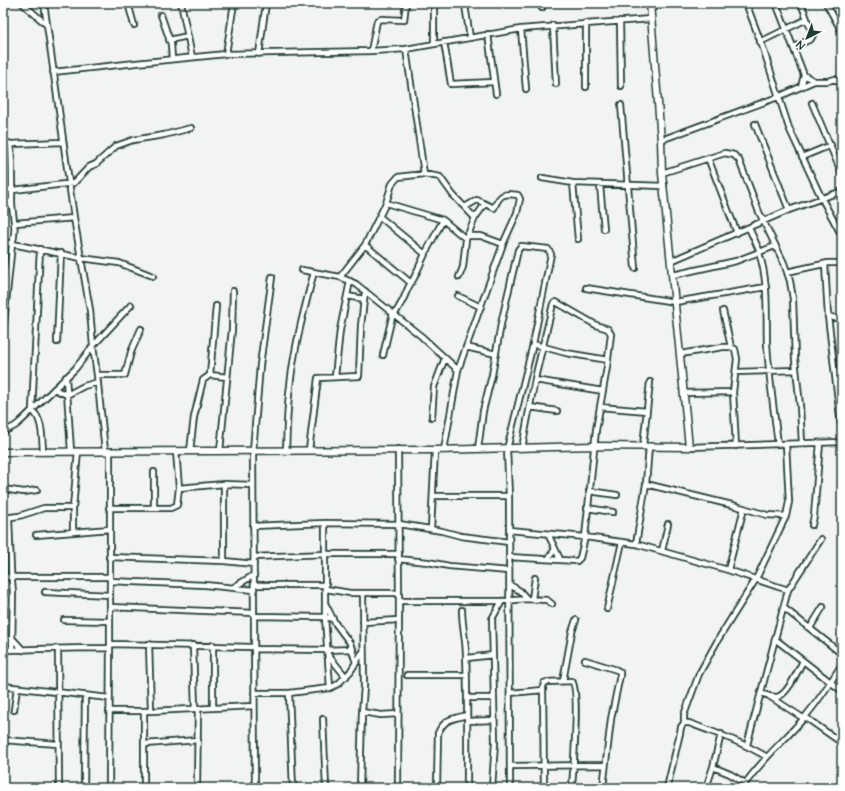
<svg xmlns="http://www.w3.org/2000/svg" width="845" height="791" font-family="'Architects Daughter',sans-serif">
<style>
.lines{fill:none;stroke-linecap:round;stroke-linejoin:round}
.street-casing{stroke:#1f3d34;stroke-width:8}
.secondary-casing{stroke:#1f3d34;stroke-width:9}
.street{stroke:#fff;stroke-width:4.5}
.secondary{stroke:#fff;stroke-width:6}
</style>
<rect width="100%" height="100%" fill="#f2f3f3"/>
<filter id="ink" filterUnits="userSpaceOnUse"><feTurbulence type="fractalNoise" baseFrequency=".025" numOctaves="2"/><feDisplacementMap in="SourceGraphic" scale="8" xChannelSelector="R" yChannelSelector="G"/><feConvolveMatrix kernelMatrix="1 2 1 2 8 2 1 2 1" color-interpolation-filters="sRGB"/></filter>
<g filter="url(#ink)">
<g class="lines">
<defs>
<path id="street" d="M22,3L47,25
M44,3L74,218L90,310L93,346L97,375L105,451
M128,3L134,25
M181,3L192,57
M542,3V8
M746,3L763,48L789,128L822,199L842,236
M776,3L804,75L801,87
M826,3L842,32
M465,5L470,38
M650,9L663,3
M161,15L171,44L172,59
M620,21L621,86
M586,23V87
M553,25L556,84
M521,29L526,89
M488,34L496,94
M169,40L188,36
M444,42L451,84L494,82
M760,42L807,19
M434,44V3
M794,47L811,39L813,35L801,3
M406,49L424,174
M371,51L377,21L381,19L404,20L406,4
M226,54L234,3
M259,54L266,3
M53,72L136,63L226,54L371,51L406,49L521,29L651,19
M804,75L814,81
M812,103L842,174
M621,105L635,268
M755,124L789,210
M661,140L778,97L814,81H828L835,79L840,83
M3,142L11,144L63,142
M802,157L831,145
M708,158L737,233
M662,173L725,153L734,155L739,160L759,212L784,263L790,281L793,299L795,359L800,406L802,443
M542,178L573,183L664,186
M573,183L578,239
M600,185L604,229
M3,189L13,190L74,183L89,167L96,164L116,146L133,140L164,135L191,128
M3,195L12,207
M386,203L443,220L466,239L463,267L459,277
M380,217L425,254
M15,223L74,218
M749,228L760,252
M467,236H481L503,244
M466,239L475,218L485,204
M3,242L81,258L119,263L153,276
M365,245L411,283
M40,249L32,410C43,419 42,439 43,451
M759,253C769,282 766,313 767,344C769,377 774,411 778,444
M671,261L789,210L842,191
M825,264L828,316L842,434
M302,270L340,277L356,284L421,336L458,370
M787,272L828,263H842
M673,275L736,261L775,246
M340,277L365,245L386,203L392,184L398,177L424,174L440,177L453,195L475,218
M586,288L675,302L766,287
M347,296L364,299
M458,296L481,307
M723,311L731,347
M395,314L403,300L408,288L414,278L425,254L443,220
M828,316L842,320
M3,332L12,244C18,228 11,213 12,197C12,179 12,162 11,144
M57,342L61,253
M533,344L566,353L608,360
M466,347L496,354
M680,354L723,347H731L735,349L737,359L733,392L736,446
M383,355L393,313
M736,372L796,370
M97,375H125L131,352L141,329
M210,375L216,306
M66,377L71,451
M335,377L340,330L350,281
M535,380L603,391
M54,389L67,395L84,386L98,382
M684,393L733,392
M530,407L557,411
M600,407L647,411
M432,417L434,387L445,358
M3,432L15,426L20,422L75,369L93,346L131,305
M643,446L650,382
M689,447L842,442
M478,449L483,411L492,375L501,324L518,250L521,246L548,249L551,254L533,344L507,449L509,496L510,788
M309,450L318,378L359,376L361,326L365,291
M444,450L458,370L503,244L517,213L520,199L518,195C503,193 500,194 494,208L477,200L465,207
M176,451L179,488
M190,451L194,417L203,380L210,375L227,377
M220,451L232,329L233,291
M286,451C287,429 287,408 290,386C294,348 304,310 314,272
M646,484L736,506L767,515L786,516
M3,489L24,492L37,490
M589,491L617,495
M434,496H509
M109,508H171L177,505L179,488L224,484L253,485
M154,508V472
M587,508L613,512
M3,518L19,516L44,508H73
M9,518L11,571L13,592L12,650
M325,523V617L330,688
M812,525L814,516L820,443
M253,526L325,523L399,524L442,531L461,536L509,542
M431,529L435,450
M509,530L585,537L636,544L728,570L788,590
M73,532V508L78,451
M548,534L560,559
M36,535L110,529
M636,544L646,484L649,446
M662,551L668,524
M109,557L224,561L254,564
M254,557L326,554H399
M509,557L577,561L580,558L585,537L596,430L607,367L611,334L608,329L596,325L556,302L553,304L536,374L522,448
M398,559L428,562L449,566L509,571
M548,559L555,549
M224,561V484
M728,570L744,508
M3,577H110
M110,581L205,585L254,590
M254,585H326
M510,585L520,591L527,599
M234,587L254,575
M326,589L350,593H399
M45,592L110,595
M532,599L535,578
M399,601H502L527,599L547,600L552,604
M326,605L335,623L350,643L356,663
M110,607L254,613
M784,608L842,654
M607,609L622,542
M462,610C462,625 466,640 466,655C468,700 467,744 467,788
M254,616L325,617L333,619
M64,620L110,621
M363,622L399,620
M810,628L823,607
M12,638L23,650
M775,639L842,691
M110,644L254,647
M149,644L151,711
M193,645L195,709
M254,649L327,650L353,649
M3,650C39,649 74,648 110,648
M58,650L59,788
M328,655L346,677
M467,658L493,655
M585,660L617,670L620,672V675L611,719L603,788
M407,675H467
M563,681L572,632L576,620
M3,686L109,698
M254,693H289L330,688L338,684L350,672L362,653
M289,693L293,788
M510,693L543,690
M761,693C766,695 771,697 777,697C788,695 798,670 803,661
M769,696L803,718
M467,698H494
M213,708V645
M14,710L17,688
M109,711H151L254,706
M144,712V788
M362,712L381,715L398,714
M805,717L842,743
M323,719L326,788
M468,721L494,720
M684,723V715L699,674L719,638L756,579L786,516L789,502L786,444
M837,739L842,732
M3,740L58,744
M145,744L198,740
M747,745L788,590L821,539
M511,766L605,765
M713,767L730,774L745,783
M84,788L85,696
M109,788L110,644V451
M197,788L198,709
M255,788L253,451L260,365L272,277
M360,788L362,712L364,687L363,593
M398,788L399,601L398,449
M437,788L438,733C445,718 453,719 467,715
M492,788L495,742L492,619L502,601
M544,788L543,687L544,683L547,682L572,681C580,689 573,772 572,788
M667,788L680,733L681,727L684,723H689C716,733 742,742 767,757
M706,788L713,767L721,734
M742,788C760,761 784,741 805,717C819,700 831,682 842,664"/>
<path id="secondary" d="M3,452L435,450L594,446L689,447L662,173L661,140L650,3"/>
</defs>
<use href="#street" class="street-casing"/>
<use href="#secondary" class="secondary-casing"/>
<use href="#street" class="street"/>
<use href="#secondary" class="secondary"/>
</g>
</g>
<rect width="845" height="791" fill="none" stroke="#fff" stroke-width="16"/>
<rect x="8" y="8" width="829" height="775" fill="none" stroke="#1f3d34" stroke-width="1.5" filter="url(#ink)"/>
<g transform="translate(807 38) rotate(222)" stroke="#ffffff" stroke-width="3" paint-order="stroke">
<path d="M0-3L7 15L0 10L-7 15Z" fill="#1f3d34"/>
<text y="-6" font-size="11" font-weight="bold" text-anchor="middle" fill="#1f3d34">N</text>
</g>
</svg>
